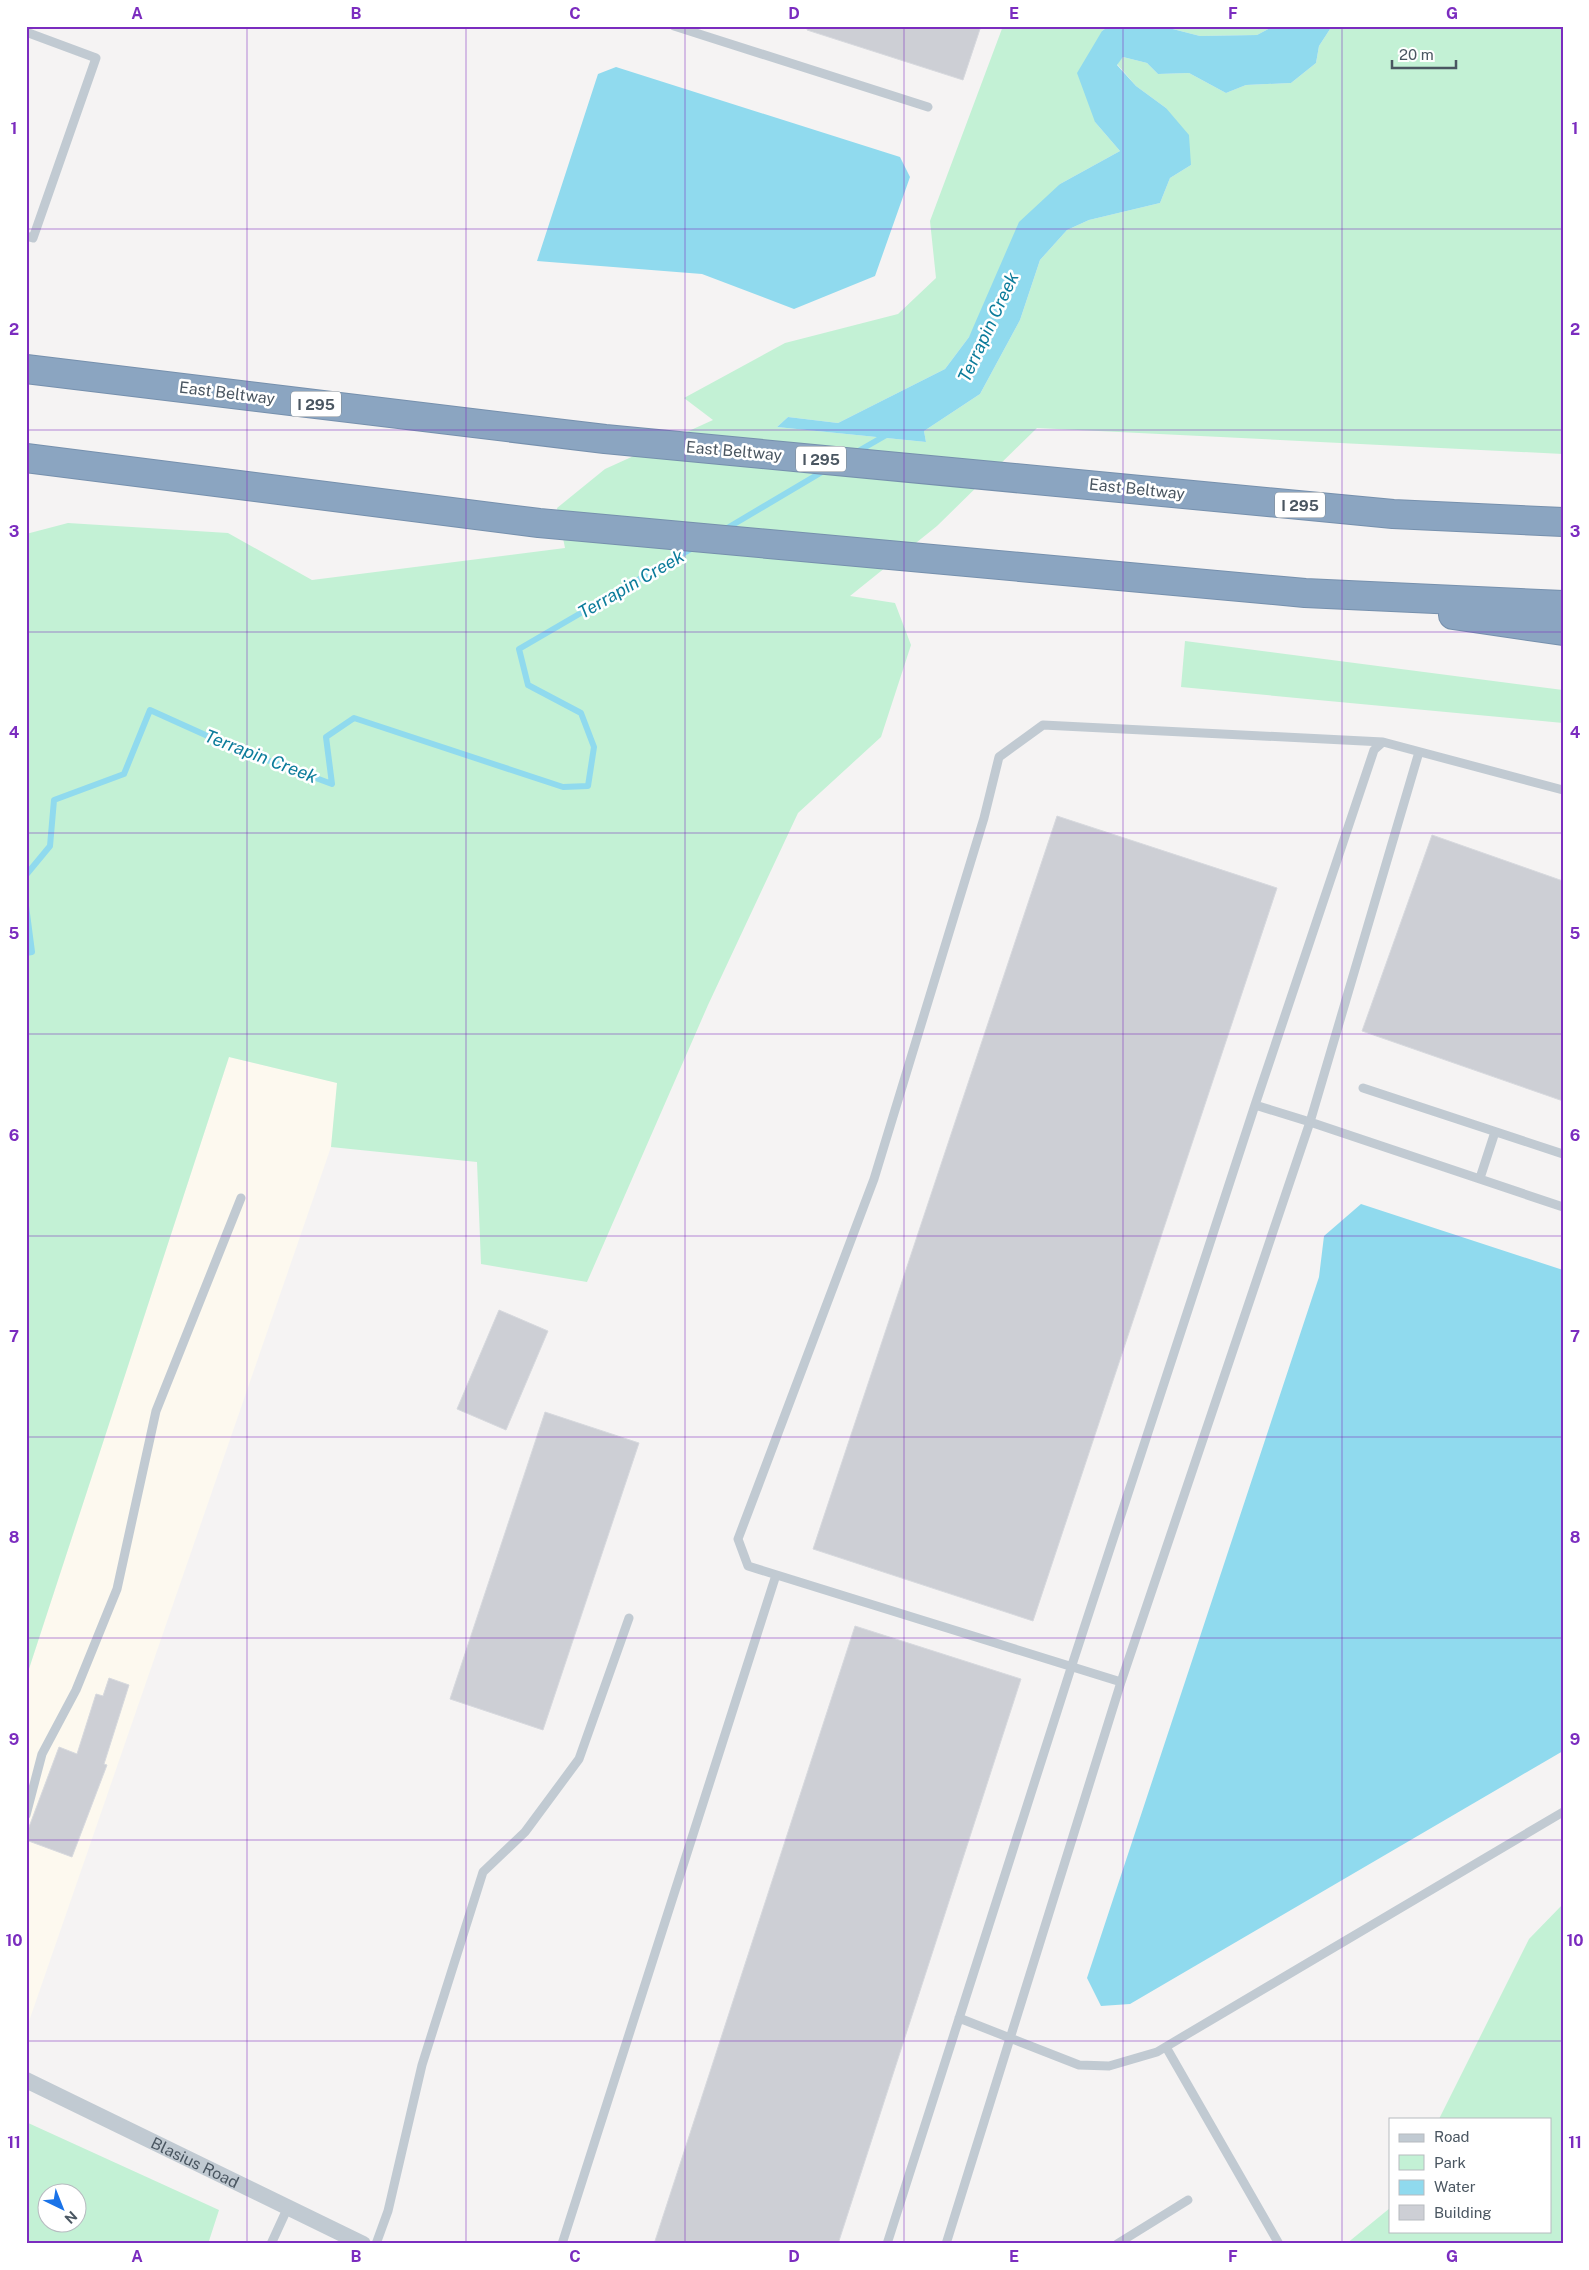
<svg xmlns="http://www.w3.org/2000/svg" width="1589" height="2270" font-family="'Public Sans',sans-serif">
<style>
.commercial{fill:#fdf9ef}
.green{fill:#c3f1d5;fill-rule:evenodd}
.water{fill:#90daee}
.lines{fill:none;stroke-linecap:round;stroke-linejoin:round}
.stream{stroke:#90daee;stroke-width:6}
.building{fill:#cdcfd5;stroke:#d7d9de}
.highway-casing{stroke:#7690ad;stroke-width:30}
.lane{stroke:#c1cad2;stroke-width:9}
.street{stroke:#c1cad2;stroke-width:16}
.highway{stroke:#8ba5c1;stroke-width:28}
.grid{fill:none;stroke:#7b2cbf;stroke-width:1;stroke-opacity:0.55}
.labels{text-anchor:middle;dominant-baseline:central;stroke-width:5;stroke-linejoin:round;paint-order:stroke}
.shield{fill:#fff;stroke:#808990;stroke-width:1}
.shield-label{font-size:15px;font-weight:bold;fill:#4a5661}
.street-label{font-size:16px;fill:#4a5661;stroke:#fff}
.water-label{font-size:18px;font-style:italic;fill:#0c7c9b;stroke:#fff}
.neatline{fill:none;stroke:#7b2cbf;stroke-width:2}
.grid-label{font-size:16px;text-anchor:middle;font-weight:bold;fill:#7b2cbf}
</style>
<rect width="100%" height="100%" fill="#f5f3f3"/>
<path class="commercial" d="M229,1057L338,1083L331,1147L26,2030V1678Z"/>
<path class="green" d="M1003,26H1109L1102,31L1095,122L1120,151L1060,184L969,337L945,369L838,423L788,417L777,427L926,442L924,431L980,394L1020,320L1040,260L1067,230L1089,220L1160,203L1170,178L1191,165L1166,108L1136,86L1117,64L1123,57L1147,63L1158,74L1189,73L1226,93L1246,85L1291,83L1316,63L1319,46L1332,26H1563V454L1037,428L937,526L850,596L895,603L911,645L881,737L798,813L708,1005L587,1282L481,1264L477,1162L331,1147L337,1083L229,1057L26,1678V534L68,523L228,533L312,580L565,548L557,508L605,469L713,420L684,398L785,343L898,314L936,278L930,221Z
M1161,26H1274L1257,35L1200,36Z
M1185,641L1563,690V723L1181,687Z
M1563,1904V2244H1346L1390,2208V2231H1550V2119H1439L1529,1939Z
M26,2122L219,2210L208,2244H26ZM48,2192H78V2222H48Z"/>
<path class="water" d="M1109,26H1161L1200,36L1257,35L1274,26H1332L1319,46L1316,63L1291,83L1246,85L1226,93L1189,73L1158,74L1147,63L1123,57L1117,65L1136,86L1166,108L1189,135L1191,165L1170,178L1160,203L1089,220L1067,230L1040,260L1020,320L980,394L924,431L926,442L777,427L788,417L838,423L945,369L969,337L1019,222L1060,184L1120,151L1095,122L1077,73L1102,31Z
M616,67L900,157L910,177L875,276L794,309L702,274L537,261L598,74Z
M1361,1204L1563,1270V1751L1130,2004L1101,2006L1087,1978L1319,1277L1324,1236Z"/>
<g class="lines">
<path class="stream" d="M855,453L888,434
M724,530L827,469
M26,875L50,846L54,800L124,774L150,710L232,747L332,784L326,737L354,718L563,787L588,786L594,747L581,713L528,685L519,649L696,546
M26,906L32,952L26,953"/>
</g>
<path class="building" d="M808,26H981L963,80L807,30Z
M1057,816L1277,888L1033,1621L813,1549Z
M1432,835L1563,881V1101L1362,1031Z
M499,1310L548,1331L506,1430L457,1409Z
M545,1412L639,1443L543,1730L450,1699Z
M855,1626L1021,1679L838,2244H654Z
M109,1678L129,1685L104,1764L107,1765L72,1857L26,1840V1835L59,1747L77,1754L96,1694L103,1696Z"/>
<g class="lines">
<defs>
<path id="highway" d="M26,369L605,439L1393,514L1563,522
M26,458L539,523L1305,593L1563,605
M1453,615L1563,631"/>
</defs>
<use href="#highway" class="highway-casing"/>
<path class="lane" d="M674,26L928,107
M26,32L96,58L33,238L26,236
M1563,790L1383,742L1374,750L1255,1105L1310,1122L1563,1207
M1363,1088L1563,1154
M1480,1178L1495,1132
M1121,1682L748,1566L738,1539L874,1179L984,818L999,757L1043,725L1383,742
M26,1815L42,1754L76,1690L117,1589L156,1411L241,1198
M959,2018L1079,2065L1109,2066L1157,2052L1563,1812
M1166,2047L1279,2244
M271,2244L288,2207
M376,2244L388,2211L422,2065L483,1872L525,1832L579,1759L629,1618
M562,2244L776,1575
M887,2244L1071,1668L1255,1105
M946,2244L1121,1682L1310,1122L1419,752
M1117,2244L1188,2200"/>
<path class="street" id="s1" d="M26,2080L363,2244"/>
<use href="#highway" class="highway"/>
</g>
<path class="grid" d="M247,26V2244M466,26V2244M685,26V2244M904,26V2244M1123,26V2244M1342,26V2244M26,229H1563M26,430H1563M26,632H1563M26,833H1563M26,1034H1563M26,1236H1563M26,1437H1563M26,1638H1563M26,1840H1563M26,2041H1563"/>
<g class="labels">
<g class="shield">
<rect x="291" y="391.5" width="50" height="25" rx="4"/>
<rect x="796" y="446.5" width="50" height="25" rx="4"/>
<rect x="1275" y="492.5" width="50" height="25" rx="4"/>
</g>
<g class="shield-label">
<text x="316" y="404">I 295</text>
<text x="821" y="459">I 295</text>
<text x="1300" y="505">I 295</text>
</g>
<g class="street-label">
<text transform="translate(227 393) rotate(7)">East Beltway</text>
<text transform="translate(734 451) rotate(5)">East Beltway</text>
<text transform="translate(1137 489) rotate(6)">East Beltway</text>
<text stroke="none"><textPath href="#s1" startOffset="188">Blasius Road</textPath></text>
</g>
<g class="water-label">
<text transform="translate(988 327) rotate(-65)">Terrapin Creek</text>
<text transform="translate(631 584) rotate(-30)">Terrapin Creek</text>
<text transform="translate(261 756) rotate(21)">Terrapin Creek</text>
</g>
</g>
<rect width="1589" height="2270" fill="none" stroke="#ffffff" stroke-width="55"/>
<rect x="1389" y="2118" width="162" height="115" fill="#ffffff" stroke="#b7bbc0"/>
<rect x="1399" y="2134" width="25" height="8" fill="#c1cad2" stroke="#b7bbc0"/>
<text x="1434" y="2142" font-size="15" fill="#4a5661">Road</text>
<rect x="1399" y="2155" width="25" height="15" fill="#c3f1d5" stroke="#b7bbc0"/>
<text x="1434" y="2168" font-size="15" fill="#4a5661">Park</text>
<rect x="1399" y="2180" width="25" height="15" fill="#90daee" stroke="#b7bbc0"/>
<text x="1434" y="2192" font-size="15" fill="#4a5661">Water</text>
<rect x="1399" y="2205" width="25" height="15" fill="#cdcfd5" stroke="#b7bbc0"/>
<text x="1434" y="2218" font-size="15" fill="#4a5661">Building</text>
<g transform="translate(62 2208) rotate(137)"><circle r="24" fill="#ffffff" stroke="#b7bbc0"/>
<path d="M0-4L9 19L0 12L-9 19Z" fill="#1a73e8"/>
<text y="-8" font-size="14" font-weight="bold" text-anchor="middle" fill="#4a5661">N</text>
</g>
<path d="M1392 60v8h64v-8" fill="none" stroke="#4a5661" stroke-width="2.5"/>
<text x="1399" y="60" font-size="15" fill="#4a5661" stroke="#ffffff" stroke-width="4" paint-order="stroke">20 m</text>
<rect x="28" y="28" width="1534" height="2214" class="neatline"/>
<g class="grid-label">
<text x="137" y="19">A</text>
<text x="356" y="19">B</text>
<text x="575" y="19">C</text>
<text x="794" y="19">D</text>
<text x="1014" y="19">E</text>
<text x="1233" y="19">F</text>
<text x="1452" y="19">G</text>
<text x="14" y="134">1</text>
<text x="1575" y="134">1</text>
<text x="14" y="335">2</text>
<text x="1575" y="335">2</text>
<text x="14" y="537">3</text>
<text x="1575" y="537">3</text>
<text x="14" y="738">4</text>
<text x="1575" y="738">4</text>
<text x="14" y="939">5</text>
<text x="1575" y="939">5</text>
<text x="14" y="1141">6</text>
<text x="1575" y="1141">6</text>
<text x="14" y="1342">7</text>
<text x="1575" y="1342">7</text>
<text x="14" y="1543">8</text>
<text x="1575" y="1543">8</text>
<text x="14" y="1745">9</text>
<text x="1575" y="1745">9</text>
<text x="14" y="1946">10</text>
<text x="1575" y="1946">10</text>
<text x="14" y="2148">11</text>
<text x="1575" y="2148">11</text>
<text x="137" y="2262">A</text>
<text x="356" y="2262">B</text>
<text x="575" y="2262">C</text>
<text x="794" y="2262">D</text>
<text x="1014" y="2262">E</text>
<text x="1233" y="2262">F</text>
<text x="1452" y="2262">G</text>
</g>
</svg>
